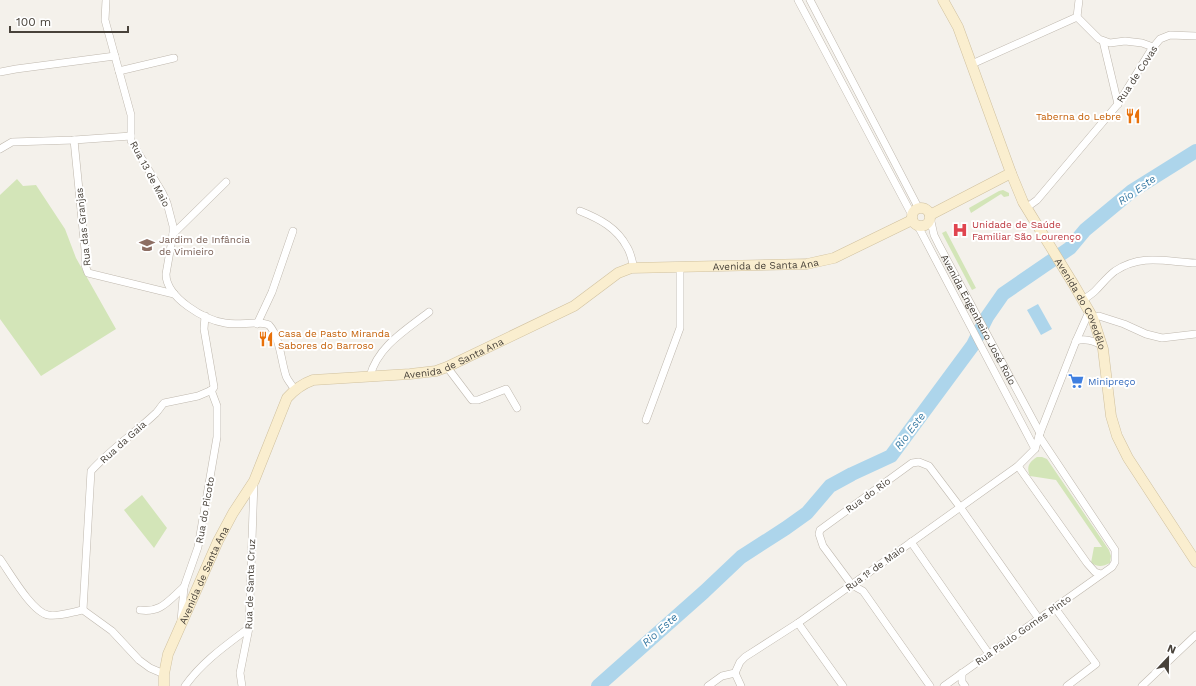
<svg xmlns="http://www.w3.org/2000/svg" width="1196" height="686" font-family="'Work Sans',sans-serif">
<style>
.green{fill:#d3e5b8}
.water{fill:#add5eb}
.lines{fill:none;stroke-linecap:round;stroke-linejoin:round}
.river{stroke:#add5eb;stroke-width:14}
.street-casing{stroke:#bfb8ae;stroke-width:8}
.secondary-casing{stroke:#d0c19f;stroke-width:11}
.street{stroke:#fff;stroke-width:7}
.secondary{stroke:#faeecf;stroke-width:10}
.labels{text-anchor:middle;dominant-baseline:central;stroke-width:4;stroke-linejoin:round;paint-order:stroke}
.street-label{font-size:10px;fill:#48423a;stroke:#fff}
.food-label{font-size:10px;fill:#c56008;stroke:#fff;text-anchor:end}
.health-label{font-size:10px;fill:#be3a42;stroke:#fff;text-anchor:start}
.education-label{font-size:10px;fill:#785e54;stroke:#fff;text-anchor:start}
.shop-label{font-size:10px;fill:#366cbe;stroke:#fff;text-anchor:start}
.water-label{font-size:11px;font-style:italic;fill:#397ba4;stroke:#fff}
</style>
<rect width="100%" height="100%" fill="#f4f1eb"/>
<path class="green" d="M17,179L23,186L36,185L65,229L76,258L116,329L41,376L0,319V195Z
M1003,190L1009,193V196L1004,197L1001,194L971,213L969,208L999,191Z
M946,231L976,288L972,290L942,233Z
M1037,457H1042L1047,459L1109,550L1111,556L1110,563C1102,567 1098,567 1091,563L1094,547H1102L1056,480L1030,476C1026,467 1029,462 1037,457Z
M142,495L167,528L154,548L124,510Z"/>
<path class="water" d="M1038,304L1052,329L1041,335L1027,310Z"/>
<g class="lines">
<path class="river" d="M598,686L704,592L741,557L786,528L807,513L830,486L852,474L891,456L973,345L987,317L1003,294L1070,248L1085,230L1132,191L1196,151"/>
<defs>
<g id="street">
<path d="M106,0L105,20L131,115V141L162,192L167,203L173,226V234L166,274C166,298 205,320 225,323C239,326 258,320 269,325C280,337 281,361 286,376C288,381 292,385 295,390"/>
<path d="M798,0L912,215"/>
<path d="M810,0L919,209"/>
<path d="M1077,17L1099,39L1110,43L1125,41L1142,43L1153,47"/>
<path d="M1077,17L1079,0"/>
<path d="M1103,41L1118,104"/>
<path d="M972,64L1077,17"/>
<path d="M119,71L174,58"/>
<path d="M0,72L16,69L115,56"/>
<path d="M74,140L85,250V265L88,273L174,294"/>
<path d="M0,149L12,142L74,140L131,136"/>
<path d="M1026,208L1037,200L1118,104L1151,50L1160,39L1170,35L1196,36"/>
<path d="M580,211C600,219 617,228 627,247C631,253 632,261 634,268"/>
<path id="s1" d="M930,217L934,235L939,245L1040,433"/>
<path d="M918,226L1035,449"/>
<path d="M173,234L226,182"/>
<path d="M1083,300C1087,297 1092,294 1095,291C1102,284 1108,276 1115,271C1142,253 1167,262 1196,263"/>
<path d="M1093,318L1099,316L1124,324L1146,334L1162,338L1196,334"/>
<path d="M257,324L272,292L293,231"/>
<path d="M1076,341C1085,338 1093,341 1102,345"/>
<path d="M447,367L472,400H478L506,389L517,408"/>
<path d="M370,376C378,346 406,330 429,312"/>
<path d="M646,420L680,328V267"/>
<path d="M1018,466L1087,563L1095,572L1101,574"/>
<path d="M911,542L989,654"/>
<path d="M0,559C10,573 32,612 48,615C59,617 72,612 83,610L112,631L139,660L150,668L164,674"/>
<path d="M1055,608L1096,664L1067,686"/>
<path d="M83,610L91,471C111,449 135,433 156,413C159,410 161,406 164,403L198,396L212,390L214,387L204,329L205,316"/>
<path d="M140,610C161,613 168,601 184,587"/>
<path d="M181,621L184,587L198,547L217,437V406L211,390"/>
<path d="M798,623L843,686"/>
<path d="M735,673L740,662L745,657L798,623L1018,466L1035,449L1040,433L1076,341L1089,312"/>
<path d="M735,673L741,686"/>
<path d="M962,673V682L965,686"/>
<path d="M185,686C202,662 225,646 249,628"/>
<path d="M242,686L240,673L249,628L254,481"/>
<path d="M708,686L722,676L735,673"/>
<path d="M930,686L863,591L852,585L823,546L819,534L820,530L912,463L919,462L929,466L960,507L1039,619"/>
<path d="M944,686L1112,567L1115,562V550L1039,436"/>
<path d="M1142,686L1196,635"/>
</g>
<g id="secondary">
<path id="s2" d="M943,0L958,27L1011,173L1023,202L1074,285L1093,318L1103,349L1111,416L1117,436L1128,458L1196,562"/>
<circle cx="921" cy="217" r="9"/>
<path d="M930,215L1011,173"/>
<path id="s3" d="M164,686V674L168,654L218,541L233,513L254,481L287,398C295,389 302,384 313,380L410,374L436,371L447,367L574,306L618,273L631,268L807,264L834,258L912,220"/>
</g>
</defs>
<use href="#street" class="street-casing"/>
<use href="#secondary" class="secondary-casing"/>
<use href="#street" class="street"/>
<use href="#secondary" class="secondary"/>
</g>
<defs>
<symbol id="restaurant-bare" viewBox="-9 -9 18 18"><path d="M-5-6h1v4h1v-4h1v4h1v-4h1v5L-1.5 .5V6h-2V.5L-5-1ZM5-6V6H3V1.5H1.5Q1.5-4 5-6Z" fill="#e8710a" stroke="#fff" stroke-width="2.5" paint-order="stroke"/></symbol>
<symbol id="hospital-bare" viewBox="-9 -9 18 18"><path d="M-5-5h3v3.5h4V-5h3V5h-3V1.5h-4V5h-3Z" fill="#e0444e" stroke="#fff" stroke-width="2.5" paint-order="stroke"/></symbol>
<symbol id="school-bare" viewBox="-9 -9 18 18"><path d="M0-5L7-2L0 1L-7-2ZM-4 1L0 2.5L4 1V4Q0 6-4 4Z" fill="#8d6e63" stroke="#fff" stroke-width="2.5" paint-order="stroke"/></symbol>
<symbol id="supermarket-bare" viewBox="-9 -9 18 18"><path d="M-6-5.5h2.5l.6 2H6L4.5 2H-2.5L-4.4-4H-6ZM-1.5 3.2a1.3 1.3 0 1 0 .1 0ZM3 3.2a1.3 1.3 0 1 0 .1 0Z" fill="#3f7fe0" stroke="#fff" stroke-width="2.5" paint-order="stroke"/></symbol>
</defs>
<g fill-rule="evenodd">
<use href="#restaurant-bare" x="1122" y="105" width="22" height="22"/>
<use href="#hospital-bare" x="949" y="219" width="22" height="22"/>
<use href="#school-bare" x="136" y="234" width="22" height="22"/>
<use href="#restaurant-bare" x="255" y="328" width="22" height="22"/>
<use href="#supermarket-bare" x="1065" y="370" width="22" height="22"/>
</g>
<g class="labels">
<g class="street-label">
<text transform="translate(1137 74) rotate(-57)">Rua de Covas</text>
<text transform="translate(150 174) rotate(62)">Rua 13 de Maio</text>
<text transform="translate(83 227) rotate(-96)">Rua das Granjas</text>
<text stroke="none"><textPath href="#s3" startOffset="827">Avenida de Santa Ana</textPath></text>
<text stroke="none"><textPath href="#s2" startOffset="335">Avenida do Covedêlo</textPath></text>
<text stroke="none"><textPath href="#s1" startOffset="114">Avenida Engenheiro José Rolo</textPath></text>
<text stroke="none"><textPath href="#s3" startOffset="491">Avenida de Santa Ana</textPath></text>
<text transform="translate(123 442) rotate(-42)">Rua da Gaia</text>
<text transform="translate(868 495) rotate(-36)">Rua do Rio</text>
<text transform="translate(205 510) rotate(-80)">Rua do Picoto</text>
<text transform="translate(875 568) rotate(-36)">Rua 1º de Maio</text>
<text stroke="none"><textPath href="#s3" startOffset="119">Avenida de Santa Ana</textPath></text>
<text transform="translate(250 584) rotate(-88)">Rua de Santa Cruz</text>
<text transform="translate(1023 630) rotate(-35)">Rua Paulo Gomes Pinto</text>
</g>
<g class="food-label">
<text x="1121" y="116">Taberna do Lebre</text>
<text x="278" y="333" text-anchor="start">Casa de Pasto Miranda<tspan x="278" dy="12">Sabores do Barroso</tspan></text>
</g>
<g class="health-label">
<text x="972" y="224">Unidade de Saúde<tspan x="972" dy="12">Familiar São Lourenço</tspan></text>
</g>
<g class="education-label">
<text x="159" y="239">Jardim de Infância<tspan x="159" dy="12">de Vimieiro</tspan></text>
</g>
<g class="shop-label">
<text x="1088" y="381">Minipreço</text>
</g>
<g class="water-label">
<text transform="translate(1137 190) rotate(-35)">Rio Este</text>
<text transform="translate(910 431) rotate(-53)">Rio Este</text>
<text transform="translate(660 630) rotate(-42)">Rio Este</text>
</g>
</g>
<g transform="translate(1168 658) rotate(22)" stroke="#ffffff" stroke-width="3" paint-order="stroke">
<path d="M0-3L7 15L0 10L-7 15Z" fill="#48423a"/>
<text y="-6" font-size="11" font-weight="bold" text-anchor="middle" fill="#48423a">N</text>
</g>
<path d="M10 26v6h118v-6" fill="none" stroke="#48423a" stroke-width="2"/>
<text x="16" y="26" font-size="12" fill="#48423a" stroke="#ffffff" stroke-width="3" paint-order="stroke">100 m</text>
</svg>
